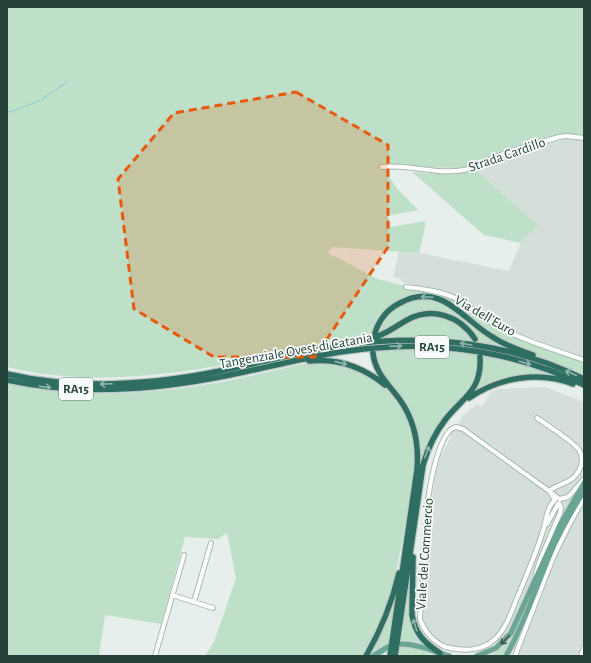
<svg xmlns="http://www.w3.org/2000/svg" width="591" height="663" font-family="'Alegreya Sans',sans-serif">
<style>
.built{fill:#d4dfda}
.green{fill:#bfe0c8}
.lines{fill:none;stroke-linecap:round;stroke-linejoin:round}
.stream{stroke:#8ec9d4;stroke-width:1}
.minor-casing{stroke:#a8b8b2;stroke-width:6}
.major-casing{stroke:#c2cac8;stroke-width:7}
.highway-casing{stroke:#c2cac8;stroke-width:8}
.minor{stroke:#fff;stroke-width:4}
.major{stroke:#6aa596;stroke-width:5}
.highway{stroke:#2f6f62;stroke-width:5.5}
.oneway{stroke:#93b5ae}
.oneway2{stroke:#365b51}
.marked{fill:#e8590c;fill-opacity:0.2;stroke:#e8590c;stroke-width:3;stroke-dasharray:8 5;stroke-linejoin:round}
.labels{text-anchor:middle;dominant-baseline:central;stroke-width:3.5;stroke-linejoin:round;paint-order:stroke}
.shield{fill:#f7fbf9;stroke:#637a73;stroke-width:1}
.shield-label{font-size:13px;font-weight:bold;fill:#24423a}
.street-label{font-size:14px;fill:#24423a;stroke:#f7fbf9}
</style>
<rect width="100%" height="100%" fill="#e6efeb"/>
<path class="built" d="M566,135L584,136V358L522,335L503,327L481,314L452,294L401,282L402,279L393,277L399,251L419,253L509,271L522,240L539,226L472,166L503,152Z
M545,387L584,402V656H517L519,649L491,640L482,645L466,648L449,646L438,640L430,633L423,621L425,579L428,577V538L431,505L437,466L442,454L451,437L449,434L461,420L462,416L477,404L482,407L490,394L488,393L499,389Z"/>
<path class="green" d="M7,7H584V136L558,135L503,152L472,166L457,168L418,167L391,164L385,169L388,170C391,187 407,197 418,210L388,216L391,227L425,221V227L419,253L332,247L328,253L378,279L405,286V288L426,291L430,293L449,297L458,302L487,323L532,343L584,362V374C555,362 524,353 497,338C479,328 467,310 449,301C418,285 383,302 373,333L378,332C390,301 423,290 452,306L489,337L509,348L474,341L435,336L383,337C393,332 402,324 412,319C434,309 462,318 472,339L477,340C464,317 437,305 412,316C398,322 388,332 373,337C346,343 317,346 290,352C196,371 102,390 7,367Z
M475,169L539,226L522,240L521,243L484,235L412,172C434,174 455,175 475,169Z
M415,349C461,351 509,357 552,376L528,375L474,392L477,387L476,381L464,398L449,411L435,429L425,448L420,464L419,440L414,423L385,379L376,361L375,351Z
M318,362L348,366L379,382L388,390L402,408L411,429L414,440L415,451L414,474L409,507L391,597L373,639L363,656H205L214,642L236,578L227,533L218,539L185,537L161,624L105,615L99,656H7V383C76,398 147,395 216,383C247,378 277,369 308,363Z
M409,578L411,579L414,630L423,645L416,642L400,640Z
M397,590L389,643L376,650L372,653L370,652Z
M525,609L517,631L503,656H489C509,647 517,629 525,609Z
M407,647L422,650L433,656H398L399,648Z"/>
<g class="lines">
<path class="stream" d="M7,111L11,112L41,100L67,82"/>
<defs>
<path id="minor" d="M382,167C409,164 436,175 464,170C476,168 486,161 498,156C517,148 539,143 559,137L566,136L584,138
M406,287C420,288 444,292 457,299C469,305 478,316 490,322C519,339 552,349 584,360
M537,418C546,424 575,443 579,450C585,459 581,471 573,478C566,484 556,485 549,491
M550,492L555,500C546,507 546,524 542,534C536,553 528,572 520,591C513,606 508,627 495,639C482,651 463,652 446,647C434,643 424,631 420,619L428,500C430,485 439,430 456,427L463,429L549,491L550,492L558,498
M560,499L568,497L584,479
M547,524L558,504
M536,574L539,563L560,513L561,508L559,503
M172,595L194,602L211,543
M194,602L213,608
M155,656L184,555
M515,656L553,558L569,525L584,498
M581,656L584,648"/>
<path id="major" d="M400,644C418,644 432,651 449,656
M373,656L388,647
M477,656L496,648L511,633L560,525L584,483
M506,656C526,621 538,582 554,545C563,526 573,509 584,491"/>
<path id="highway" d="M375,333C379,320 388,309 400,303C441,281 461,318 491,336C504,345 518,350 533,355
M369,339C384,336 394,327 407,320C432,306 460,316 475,339
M373,353C375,373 389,385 400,400C415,421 419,445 417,470L390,656
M309,361C337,358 363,367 385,385
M7,374C77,390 151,385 220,371C264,362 307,350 351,344C429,334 512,343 584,379
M7,380C86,397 166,389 244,372C287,363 331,351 375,348C446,341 520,354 584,385
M469,398C498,378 539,370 573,384
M413,557L412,615C415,633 424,643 440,653
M366,656C381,630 392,603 399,573
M395,656L423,465C428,448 434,434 445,420C463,397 482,391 480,357"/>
</defs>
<use href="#minor" class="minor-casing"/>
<use href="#major" class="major-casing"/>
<use href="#highway" class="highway-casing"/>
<use href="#minor" class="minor"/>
<use href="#major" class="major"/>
<use href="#highway" class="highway"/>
</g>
<defs><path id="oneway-shaft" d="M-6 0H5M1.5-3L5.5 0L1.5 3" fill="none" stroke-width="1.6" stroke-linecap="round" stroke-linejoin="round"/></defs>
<g class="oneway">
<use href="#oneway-shaft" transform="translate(427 297) rotate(-177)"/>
<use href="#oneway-shaft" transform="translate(466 344) rotate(-171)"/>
<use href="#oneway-shaft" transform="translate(396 346) rotate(-2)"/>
<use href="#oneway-shaft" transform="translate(341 363) rotate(13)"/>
<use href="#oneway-shaft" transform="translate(525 363) rotate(16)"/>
<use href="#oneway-shaft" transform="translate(571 373) rotate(-156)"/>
<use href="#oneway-shaft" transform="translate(106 384) rotate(178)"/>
<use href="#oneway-shaft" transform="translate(45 387) rotate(7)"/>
<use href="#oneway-shaft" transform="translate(427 452) rotate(-69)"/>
<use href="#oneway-shaft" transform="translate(415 625) rotate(-108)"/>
</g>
<use class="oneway2" href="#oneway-shaft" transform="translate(505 640) rotate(134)"/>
<path class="marked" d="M296,92L388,145V247L315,357H214L134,309L118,179L174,113Z"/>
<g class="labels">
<g class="shield">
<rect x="415" y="336" width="34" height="22" rx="3"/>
<rect x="59" y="378" width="34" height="22" rx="3"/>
</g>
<g class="shield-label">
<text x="432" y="347">RA15</text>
<text x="76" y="389">RA15</text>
</g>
<g class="street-label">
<text transform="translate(507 155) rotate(-19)">Strada Cardillo</text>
<text transform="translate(485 316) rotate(30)">Via dell'Euro</text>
<text transform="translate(296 351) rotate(-10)">Tangenziale Ovest di Catania</text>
<text transform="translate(425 554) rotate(-86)">Viale del Commercio</text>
</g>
</g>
<rect width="591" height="663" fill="none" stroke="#24423a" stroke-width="16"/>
</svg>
